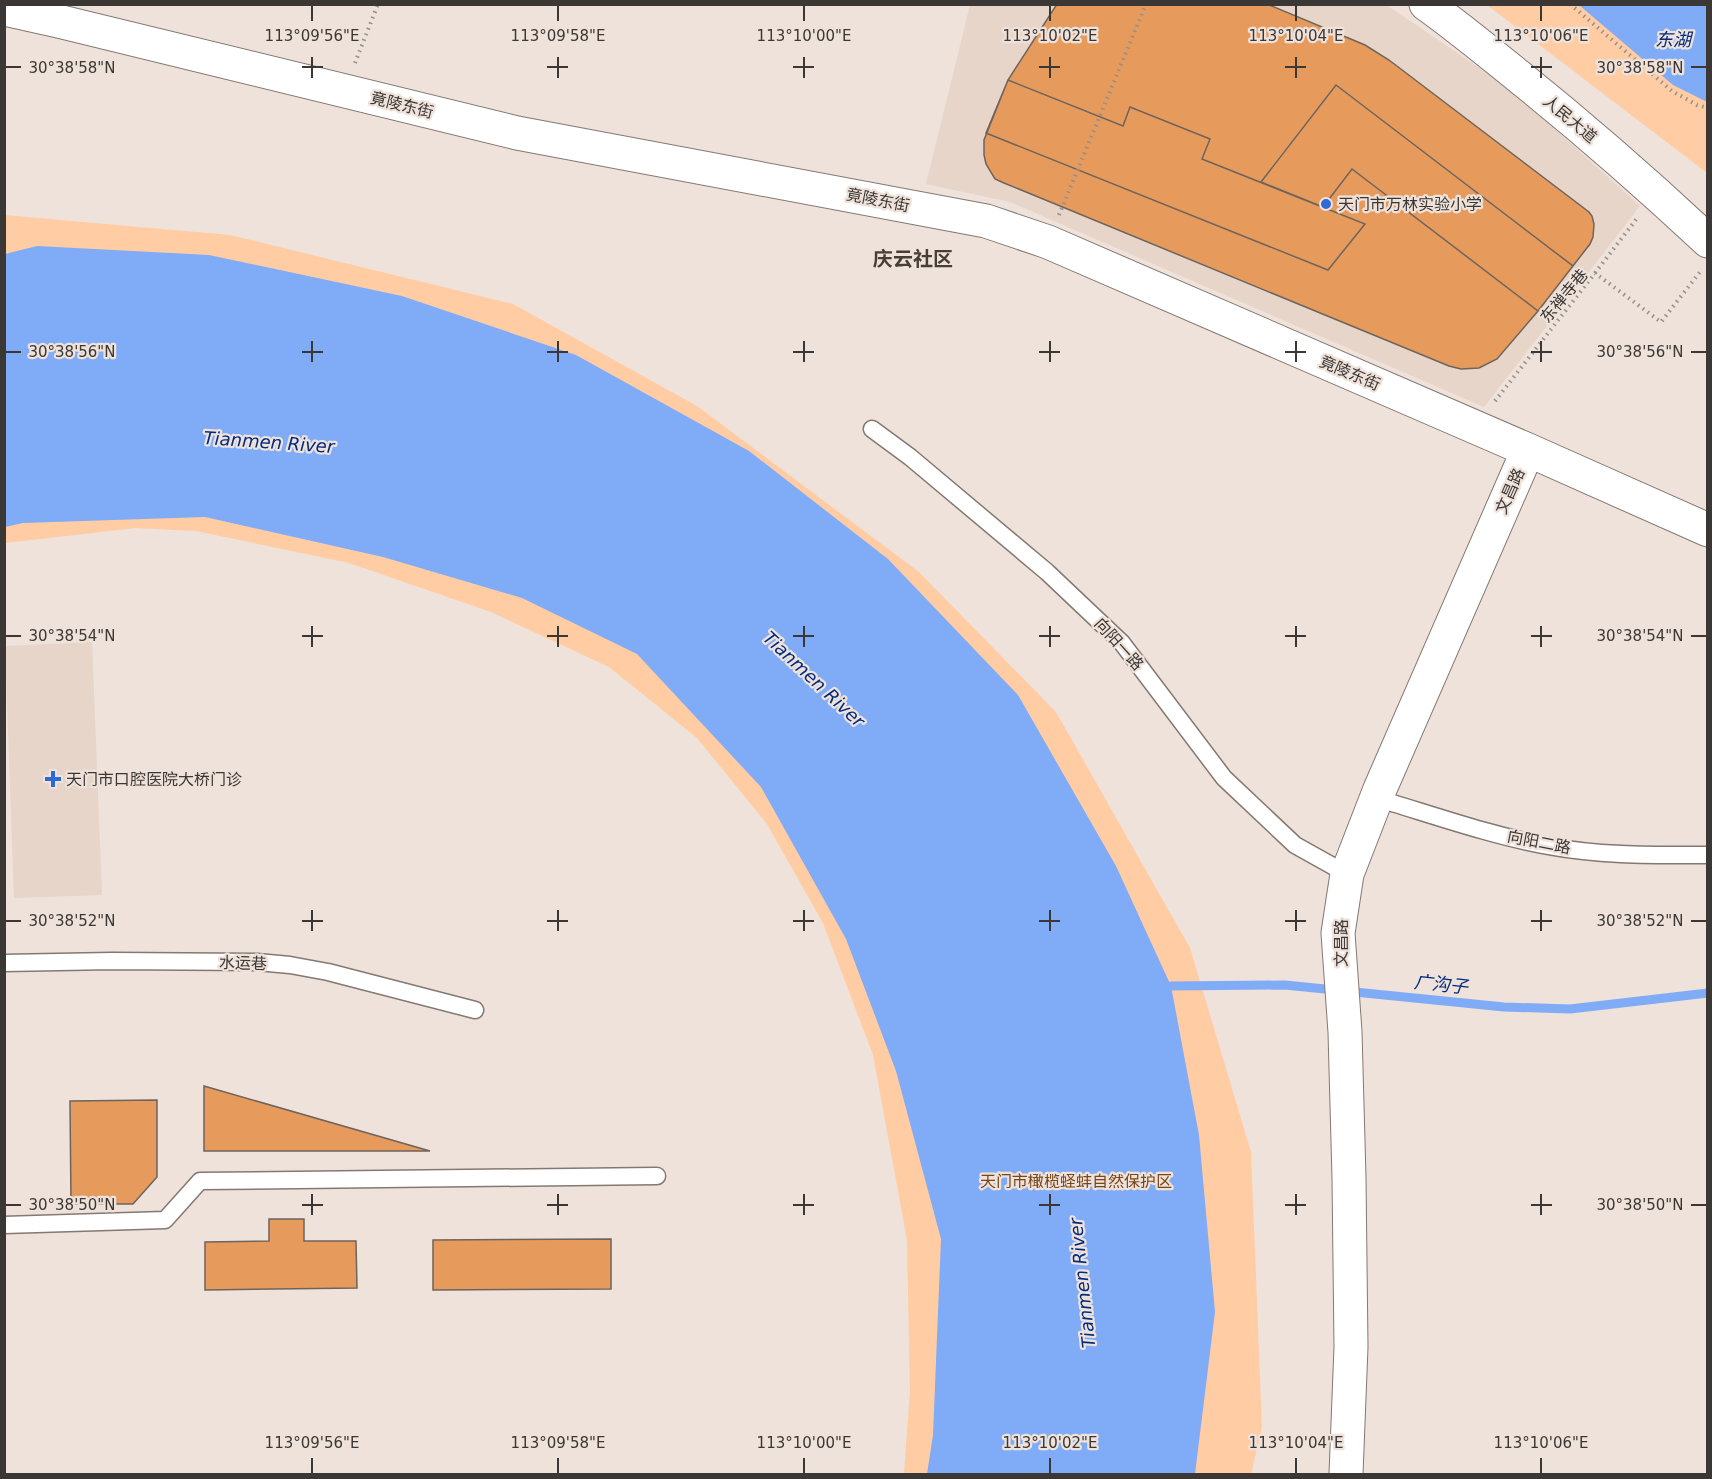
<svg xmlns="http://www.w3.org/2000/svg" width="1712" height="1479" font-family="'DejaVu Sans','Noto Sans SC',sans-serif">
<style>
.built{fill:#e6d5c8}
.green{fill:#ffcca4}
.water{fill:#80abf6}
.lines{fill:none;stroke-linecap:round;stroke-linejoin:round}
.stream{stroke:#80abf6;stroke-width:9}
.building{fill:#e69b5d;stroke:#6e645d;stroke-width:1.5}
.lane-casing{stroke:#837971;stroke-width:19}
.street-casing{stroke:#837971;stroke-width:35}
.secondary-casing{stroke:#837971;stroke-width:35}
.path{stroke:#978f89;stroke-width:4;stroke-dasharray:1.5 4.5;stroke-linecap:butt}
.lane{stroke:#fff;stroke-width:16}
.street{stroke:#fff;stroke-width:33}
.secondary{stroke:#fff;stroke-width:33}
.ticks{fill:none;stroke:#3b3734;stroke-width:2}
.poi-dot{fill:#2d6ad7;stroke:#eee2da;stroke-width:2}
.labels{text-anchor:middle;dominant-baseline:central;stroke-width:4.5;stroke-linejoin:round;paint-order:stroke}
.street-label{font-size:16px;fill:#3b3734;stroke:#eee2da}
.poi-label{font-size:16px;fill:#3b3734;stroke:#eee2da;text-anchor:start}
.park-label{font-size:16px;fill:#774619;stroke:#eee2da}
.water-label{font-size:18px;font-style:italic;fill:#002c80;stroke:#eee2da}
.quarter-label{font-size:20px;font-weight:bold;fill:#473e37;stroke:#eee2da}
.ticks-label{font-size:15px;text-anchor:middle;fill:#3b3734;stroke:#eee2da;stroke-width:4.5;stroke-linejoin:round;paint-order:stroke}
</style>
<rect width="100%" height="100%" fill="#eee2da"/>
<path class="built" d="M1385,4L1509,88L1640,206L1484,407L1010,202L926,184L970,5Z
M92,642L102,895L14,898L5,646Z"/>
<path class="green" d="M1487,5H1707V173Z
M4,215L230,235L513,304L697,406L919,572L1056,712L1190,948L1251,1152L1262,1428L1251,1474H904L910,1390L907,1240L873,1055L823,923L767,824L697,738L609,667L491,612L349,563L196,531L136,528L5,543Z"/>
<path class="water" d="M1579,5H1707V102L1673,85Z
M37,246L209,255L402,296L576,355L749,451L888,559L1018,695L1116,866L1171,986L1199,1135L1215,1312L1195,1474H927L933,1435L941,1239L896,1071L846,939L761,787L637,654L522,598L383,557L205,517L23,523L5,527V254Z"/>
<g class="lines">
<path class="stream" d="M1171,986L1285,985L1504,1007L1570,1009L1708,993"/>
</g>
<path class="building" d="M1057,4H1267L1365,45L1389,60L1589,212L1592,216L1594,224L1593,237L1590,244L1538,311L1497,359L1479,368L1461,369L1449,366L1004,183L995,179L986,164L984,155V140L1008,80Z
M1008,80L1123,126L1130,107L1210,139L1202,159L1365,224L1328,270L986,133Z
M1336,85L1573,266L1538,311L1352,169L1323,207L1261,182Z
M204,1086L430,1151H204Z
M157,1100V1177L133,1204H71L70,1101Z
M269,1219H304V1241H356L357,1288L205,1290V1242L269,1241Z
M611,1239V1289L433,1290V1240Z"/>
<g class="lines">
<defs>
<path id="lane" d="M872,429L910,457L1047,572L1122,643L1224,778L1295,845L1347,874
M1376,798C1433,815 1489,835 1548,846C1601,856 1654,855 1708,855
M4,963L112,961L257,962L290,965L328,972L475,1010
M4,1225L165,1220L200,1181L657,1176"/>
<path id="street" d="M4,9L58,21L517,133L986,221L1048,242L1528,450L1708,530
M1346,1474L1351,1347L1349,1178L1345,1032L1338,933L1347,874L1380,789L1528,450"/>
<path id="secondary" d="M1426,4C1457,26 1487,51 1517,75C1583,128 1646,183 1708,241"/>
</defs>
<use href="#lane" class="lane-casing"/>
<use href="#street" class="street-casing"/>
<use href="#secondary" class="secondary-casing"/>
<path class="path" d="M1570,4L1672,91L1697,105L1708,108
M355,63L378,4
M1059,215L1146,4
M1595,273L1638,217
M1495,401L1595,273L1661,322L1700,272"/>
<use href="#lane" class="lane"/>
<use href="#street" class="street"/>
<use href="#secondary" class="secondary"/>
</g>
<path class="ticks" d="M312,6V21M558,6V21M804,6V21M1050,6V21M1296,6V21M1541,6V21M312,57V78M558,57V78M804,57V78M1050,57V78M1296,57V78M1541,57V78M6,67H21M302,67H323M547,67H568M793,67H814M1039,67H1060M1285,67H1306M1531,67H1552M1691,67H1706M312,341V362M558,341V362M804,341V362M1050,341V362M1296,341V362M1541,341V362M6,352H21M302,352H323M547,352H568M793,352H814M1039,352H1060M1285,352H1306M1531,352H1552M1691,352H1706M312,626V647M558,626V647M804,626V647M1050,626V647M1296,626V647M1541,626V647M6,636H21M302,636H323M547,636H568M793,636H814M1039,636H1060M1285,636H1306M1531,636H1552M1691,636H1706M312,910V931M558,910V931M804,910V931M1050,910V931M1296,910V931M1541,910V931M6,921H21M302,921H323M547,921H568M793,921H814M1039,921H1060M1285,921H1306M1531,921H1552M1691,921H1706M312,1194V1215M558,1194V1215M804,1194V1215M1050,1194V1215M1296,1194V1215M1541,1194V1215M6,1205H21M302,1205H323M547,1205H568M793,1205H814M1039,1205H1060M1285,1205H1306M1531,1205H1552M1691,1205H1706M312,1458V1473M558,1458V1473M804,1458V1473M1050,1458V1473M1296,1458V1473M1541,1458V1473"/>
<g class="poi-dot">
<circle cx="1326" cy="204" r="6"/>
<path d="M50 770h6v6h6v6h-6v6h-6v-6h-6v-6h6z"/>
</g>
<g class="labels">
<g class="street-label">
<text transform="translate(402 105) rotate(14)">竟陵东街</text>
<text transform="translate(1570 119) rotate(40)">人民大道</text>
<text transform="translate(878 200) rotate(11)">竟陵东街</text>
<text transform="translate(1564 296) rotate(-50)">东禅寺巷</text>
<text transform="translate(1350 373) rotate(23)">竟陵东街</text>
<text transform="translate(1510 491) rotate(-66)">文昌路</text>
<text transform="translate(1119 644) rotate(48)">向阳一路</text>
<text transform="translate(1539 842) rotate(11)">向阳二路</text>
<text transform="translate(1341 943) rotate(-90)">文昌路</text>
<text transform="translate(243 963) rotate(2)">水运巷</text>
</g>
<g class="poi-label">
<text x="1338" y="204">天门市万林实验小学</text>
<text x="66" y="779">天门市口腔医院大桥门诊</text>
</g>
<g class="park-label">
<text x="1076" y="1181">天门市橄榄蛏蚌自然保护区</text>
</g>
<g class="water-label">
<text x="1673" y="39">东湖</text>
<text transform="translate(269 442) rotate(4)">Tianmen River</text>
<text transform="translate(814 679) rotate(43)">Tianmen River</text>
<text transform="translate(1441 984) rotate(6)">广沟子</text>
<text transform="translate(1082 1283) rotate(-96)">Tianmen River</text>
</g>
<g class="quarter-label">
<text x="913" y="259">庆云社区</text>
</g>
</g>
<g class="ticks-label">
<text x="312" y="41">113°09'56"E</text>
<text x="558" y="41">113°09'58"E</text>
<text x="804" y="41">113°10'00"E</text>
<text x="1050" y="41">113°10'02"E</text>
<text x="1296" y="41">113°10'04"E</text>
<text x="1541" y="41">113°10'06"E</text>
<text x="72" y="73">30°38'58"N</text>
<text x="1640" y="73">30°38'58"N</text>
<text x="72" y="357">30°38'56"N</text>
<text x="1640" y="357">30°38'56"N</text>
<text x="72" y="641">30°38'54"N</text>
<text x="1640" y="641">30°38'54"N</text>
<text x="72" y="926">30°38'52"N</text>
<text x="1640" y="926">30°38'52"N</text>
<text x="72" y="1210">30°38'50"N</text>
<text x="1640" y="1210">30°38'50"N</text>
<text x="312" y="1448">113°09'56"E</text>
<text x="558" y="1448">113°09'58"E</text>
<text x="804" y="1448">113°10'00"E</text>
<text x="1050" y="1448">113°10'02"E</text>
<text x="1296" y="1448">113°10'04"E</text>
<text x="1541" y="1448">113°10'06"E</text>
</g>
<rect width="1712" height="1479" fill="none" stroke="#3b3734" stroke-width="12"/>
</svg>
